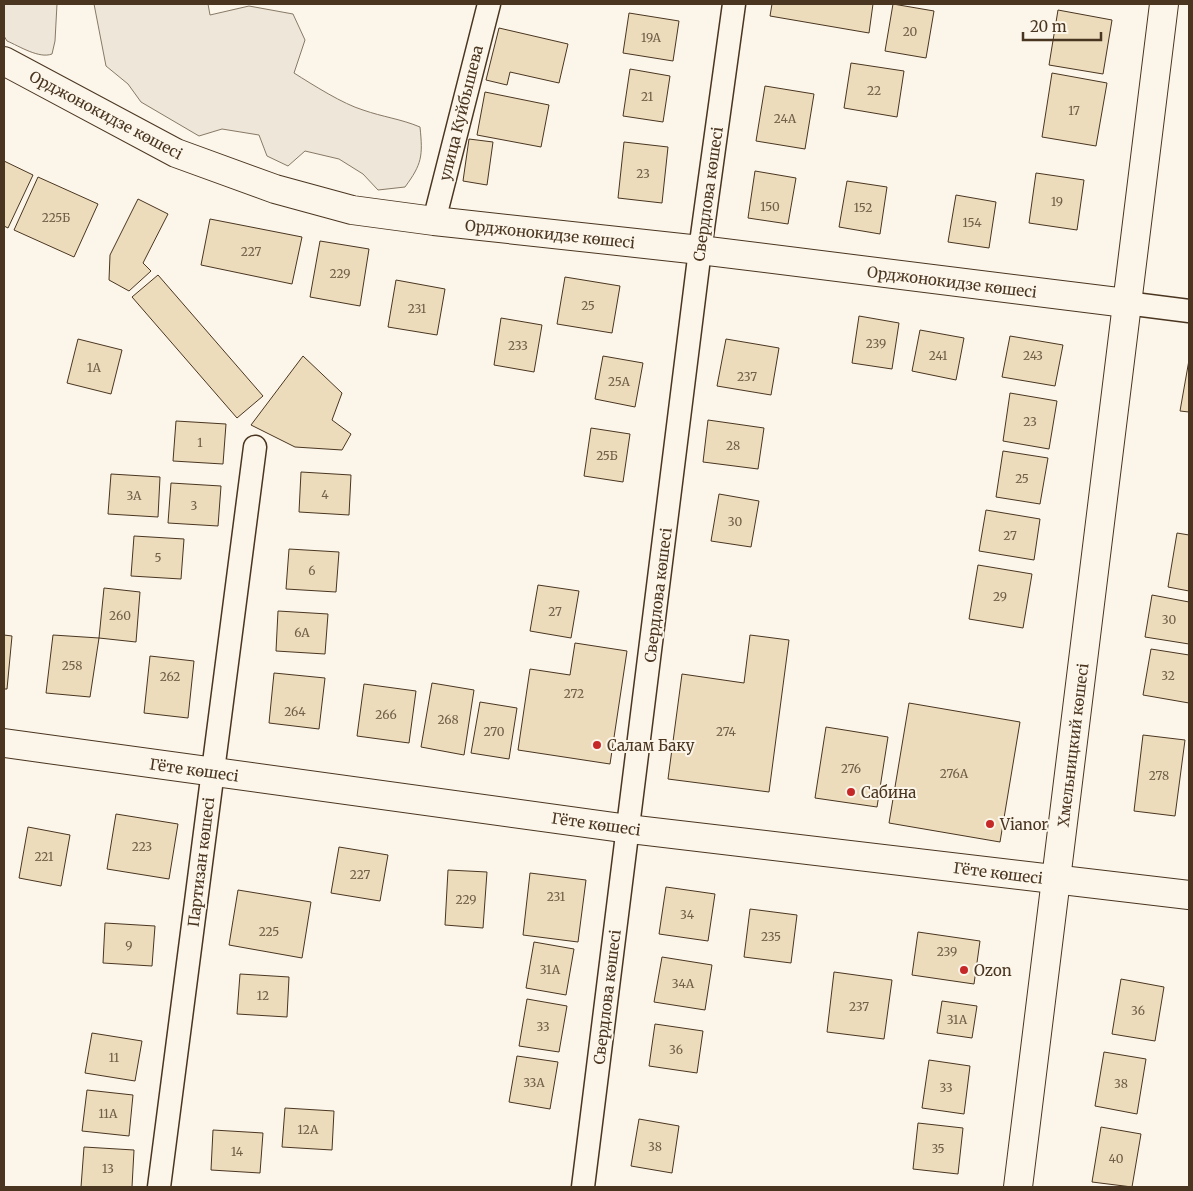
<svg xmlns="http://www.w3.org/2000/svg" width="1193" height="1191" font-family="Merriweather,serif">
<style>
.green{fill:#ede6d9;stroke:#887966}
.building{fill:#ecdcbc;stroke:#4a3520}
.lines{fill:none;stroke-linecap:round;stroke-linejoin:round}
.street-casing{stroke:#4a3520;stroke-width:25}
.secondary-casing{stroke:#4a3520;stroke-width:30}
.primary-casing{stroke:#4a3520;stroke-width:30}
.street{stroke:#fbf6e9;stroke-width:22}
.secondary{stroke:#fbf6e9;stroke-width:28}
.primary{stroke:#fbf6e9;stroke-width:28}
.poi-dot{fill:#c62828;stroke:#fbf6e9;stroke-width:2}
.labels{text-anchor:middle;dominant-baseline:central;stroke-width:4;stroke-linejoin:round;paint-order:stroke}
.number-label{font-size:12px;fill:#725f47}
.street-label{font-size:15px;fill:#4a3520;stroke:#fbf6e9}
.poi-label{font-size:15px;fill:#4a3520;stroke:#fbf6e9;text-anchor:start}
</style>
<rect width="100%" height="100%" fill="#fbf6e9"/>
<path class="green" d="M4,4H57L55,41L52,54C39,59 19,46 7,41L4,36Z
M94,4H208L210,15L249,6L293,14L305,40L294,73C313,85 343,104 363,110C383,117 401,119 420,127C423,156 422,164 405,187L378,190L363,174L339,159L305,151L288,166L267,156L259,135L222,129L199,136L141,102L128,84L106,66Z"/>
<path class="building" d="M772,4H873L869,33L770,16Z
M893,4L934,11L926,58L885,51Z
M1058,10L1112,20L1103,74L1049,65Z
M629,13L679,21L673,61L623,53Z
M499,28L568,44L559,83L510,72L507,85L486,80Z
M851,63L904,71L897,117L844,108Z
M630,69L670,76L663,122L623,116Z
M1052,73L1107,83L1096,146L1042,137Z
M765,86L814,94L805,149L756,141Z
M485,92L549,105L541,147L477,135Z
M469,139L493,142L487,185L463,181Z
M624,142L668,147L662,203L618,198Z
M4,161L33,175L8,228L4,226Z
M755,171L796,178L788,224L748,218Z
M1036,173L1084,180L1077,230L1029,223Z
M38,177L98,204L74,257L14,230Z
M847,181L887,187L880,234L839,227Z
M956,195L996,202L989,248L948,242Z
M138,199L168,214L143,263L151,271L129,291L109,280L110,255Z
M210,219L302,237L292,284L201,265Z
M320,241L369,249L360,306L310,297Z
M158,275L263,396L237,418L132,297Z
M565,277L620,286L612,333L557,324Z
M396,280L445,289L437,335L388,327Z
M859,316L899,323L892,369L852,363Z
M501,318L542,325L534,372L494,365Z
M920,330L964,338L956,380L912,371Z
M1010,336L1063,345L1055,386L1002,377Z
M78,339L122,350L111,394L67,383Z
M726,339L779,348L771,395L717,386Z
M303,356L342,393L332,420L351,434L342,450L295,447L251,425Z
M603,356L643,363L635,407L595,399Z
M1189,360V412L1180,411Z
M1010,393L1057,401L1049,449L1003,441Z
M708,420L764,428L758,469L703,462Z
M176,421L226,424L223,464L173,461Z
M591,428L630,434L623,482L584,476Z
M1003,451L1048,458L1040,504L996,497Z
M301,472L351,475L349,515L299,512Z
M111,474L160,477L158,517L108,514Z
M171,483L221,486L218,526L168,523Z
M719,494L759,501L751,547L711,541Z
M986,510L1040,519L1034,560L979,551Z
M1177,533L1189,535V591L1168,587Z
M134,536L184,539L181,579L131,576Z
M289,549L339,552L336,592L286,589Z
M978,565L1032,574L1023,628L969,619Z
M538,585L579,591L571,638L530,631Z
M104,588L140,592L136,642L99,638Z
M1152,595L1189,602V644L1145,637Z
M278,611L328,614L325,654L276,651Z
M4,635L12,636L7,689H4Z
M53,635L99,638L90,697L46,693Z
M750,635L789,640L769,792L668,779L682,674L744,683Z
M575,643L627,651L610,764L518,750L530,669L570,675Z
M1151,649L1189,655V703L1143,695Z
M150,656L194,661L188,718L144,713Z
M274,673L325,678L319,729L269,723Z
M432,683L474,690L464,755L421,747Z
M364,684L416,691L409,743L357,736Z
M480,702L517,708L509,759L471,753Z
M909,703L1020,722L1000,842L889,823Z
M826,727L888,737L877,807L815,798Z
M1143,735L1185,740L1175,816L1134,811Z
M116,814L178,824L169,879L107,869Z
M28,827L70,835L61,886L19,878Z
M339,847L388,855L380,901L331,893Z
M448,870L487,872L483,928L445,925Z
M530,873L586,880L578,942L523,935Z
M666,887L715,894L708,941L659,934Z
M238,890L311,902L302,958L229,945Z
M750,909L797,915L791,963L744,957Z
M105,923L155,926L152,966L103,963Z
M918,932L980,941L974,984L912,975Z
M534,942L574,949L566,995L526,988Z
M662,957L712,965L705,1010L654,1002Z
M834,972L892,980L884,1039L827,1032Z
M240,974L289,977L287,1017L237,1014Z
M1121,979L1164,987L1155,1041L1112,1034Z
M527,999L567,1006L559,1052L519,1046Z
M942,1001L977,1006L972,1038L937,1033Z
M655,1024L703,1031L697,1073L649,1066Z
M92,1033L142,1041L135,1081L85,1073Z
M1104,1052L1146,1059L1137,1114L1095,1106Z
M517,1056L558,1062L550,1109L509,1102Z
M929,1060L970,1066L964,1114L922,1108Z
M87,1090L133,1095L129,1136L82,1131Z
M285,1108L334,1111L332,1150L282,1147Z
M639,1119L679,1126L672,1173L631,1166Z
M918,1123L963,1128L958,1174L913,1169Z
M1101,1127L1141,1134L1132,1187L1092,1182Z
M213,1130L263,1133L260,1173L211,1170Z
M84,1147L134,1150L132,1187H81Z"/>
<g class="lines">
<defs>
<path id="street" d="M434,221L489,4
M1126,303L1189,311
M159,1187L255,447
M583,1187L700,250L734,4"/>
<path id="secondary" d="M4,61L176,153L275,189L352,210L434,221L700,250L1126,303
M4,743L629,829L1189,895"/>
<path id="primary" d="M1018,1187L1164,4"/>
</defs>
<use href="#street" class="street-casing"/>
<use href="#secondary" class="secondary-casing"/>
<use href="#primary" class="primary-casing"/>
<use href="#street" class="street"/>
<use href="#secondary" class="secondary"/>
<use href="#primary" class="primary"/>
</g>
<g class="poi-dot">
<circle cx="597" cy="745" r="5"/>
<circle cx="851" cy="792" r="5"/>
<circle cx="990" cy="824" r="5"/>
<circle cx="964" cy="970" r="5"/>
</g>
<g class="labels">
<g class="number-label">
<text x="910" y="31">20</text>
<text x="651" y="37">19А</text>
<text x="874" y="90">22</text>
<text x="647" y="96">21</text>
<text x="1074" y="110">17</text>
<text x="785" y="118">24А</text>
<text x="643" y="173">23</text>
<text x="1057" y="201">19</text>
<text x="770" y="206">150</text>
<text x="863" y="207">152</text>
<text x="56" y="217">225Б</text>
<text x="972" y="222">154</text>
<text x="251" y="251">227</text>
<text x="340" y="273">229</text>
<text x="588" y="305">25</text>
<text x="417" y="308">231</text>
<text x="876" y="343">239</text>
<text x="518" y="345">233</text>
<text x="938" y="355">241</text>
<text x="1033" y="355">243</text>
<text x="94" y="367">1А</text>
<text x="747" y="376">237</text>
<text x="619" y="381">25А</text>
<text x="1030" y="421">23</text>
<text x="200" y="442">1</text>
<text x="733" y="445">28</text>
<text x="607" y="455">25Б</text>
<text x="1022" y="478">25</text>
<text x="325" y="494">4</text>
<text x="134" y="495">3А</text>
<text x="194" y="505">3</text>
<text x="735" y="521">30</text>
<text x="1010" y="535">27</text>
<text x="158" y="557">5</text>
<text x="312" y="570">6</text>
<text x="1000" y="596">29</text>
<text x="555" y="611">27</text>
<text x="120" y="615">260</text>
<text x="1169" y="619">30</text>
<text x="302" y="632">6А</text>
<text x="72" y="665">258</text>
<text x="1168" y="675">32</text>
<text x="170" y="676">262</text>
<text x="574" y="693">272</text>
<text x="295" y="711">264</text>
<text x="386" y="714">266</text>
<text x="448" y="719">268</text>
<text x="494" y="731">270</text>
<text x="726" y="731">274</text>
<text x="851" y="768">276</text>
<text x="954" y="773">276А</text>
<text x="1159" y="775">278</text>
<text x="142" y="846">223</text>
<text x="44" y="856">221</text>
<text x="360" y="874">227</text>
<text x="556" y="896">231</text>
<text x="466" y="899">229</text>
<text x="687" y="914">34</text>
<text x="269" y="931">225</text>
<text x="771" y="936">235</text>
<text x="129" y="945">9</text>
<text x="947" y="951">239</text>
<text x="550" y="969">31А</text>
<text x="683" y="983">34А</text>
<text x="263" y="995">12</text>
<text x="859" y="1006">237</text>
<text x="1138" y="1010">36</text>
<text x="957" y="1019">31А</text>
<text x="543" y="1026">33</text>
<text x="676" y="1049">36</text>
<text x="114" y="1057">11</text>
<text x="534" y="1082">33А</text>
<text x="1121" y="1083">38</text>
<text x="946" y="1087">33</text>
<text x="108" y="1113">11А</text>
<text x="308" y="1129">12А</text>
<text x="655" y="1146">38</text>
<text x="938" y="1148">35</text>
<text x="237" y="1151">14</text>
<text x="1116" y="1158">40</text>
<text x="108" y="1168">13</text>
</g>
<g class="street-label">
<text transform="translate(461 113) rotate(-76)">улица Куйбышева</text>
<text transform="translate(106 115) rotate(28)">Орджонокидзе көшесі</text>
<text transform="translate(708 194) rotate(-82)">Свердлова көшесі</text>
<text transform="translate(550 234) rotate(6)">Орджонокидзе көшесі</text>
<text transform="translate(952 282) rotate(7)">Орджонокидзе көшесі</text>
<text transform="translate(658 595) rotate(-83)">Свердлова көшесі</text>
<text transform="translate(1073 745) rotate(-83)">Хмельницкий көшесі</text>
<text transform="translate(194 770) rotate(8)">Гёте көшесі</text>
<text transform="translate(596 824) rotate(8)">Гёте көшесі</text>
<text transform="translate(201 862) rotate(-83)">Партизан көшесі</text>
<text transform="translate(998 873) rotate(7)">Гёте көшесі</text>
<text transform="translate(607 997) rotate(-83)">Свердлова көшесі</text>
</g>
<g class="poi-label">
<text x="607" y="745">Салам Баку</text>
<text x="861" y="792">Сабина</text>
<text x="1000" y="824">Vianor</text>
<text x="974" y="970">Ozon</text>
</g>
</g>
<rect width="1193" height="1191" fill="none" stroke="#4a3520" stroke-width="10"/>
<path d="M1023 32v8h78v-8" fill="none" stroke="#4a3520" stroke-width="2.5"/>
<text x="1030" y="32" font-size="15" fill="#4a3520" stroke="#fbf6e9" stroke-width="4" paint-order="stroke">20 m</text>
</svg>
